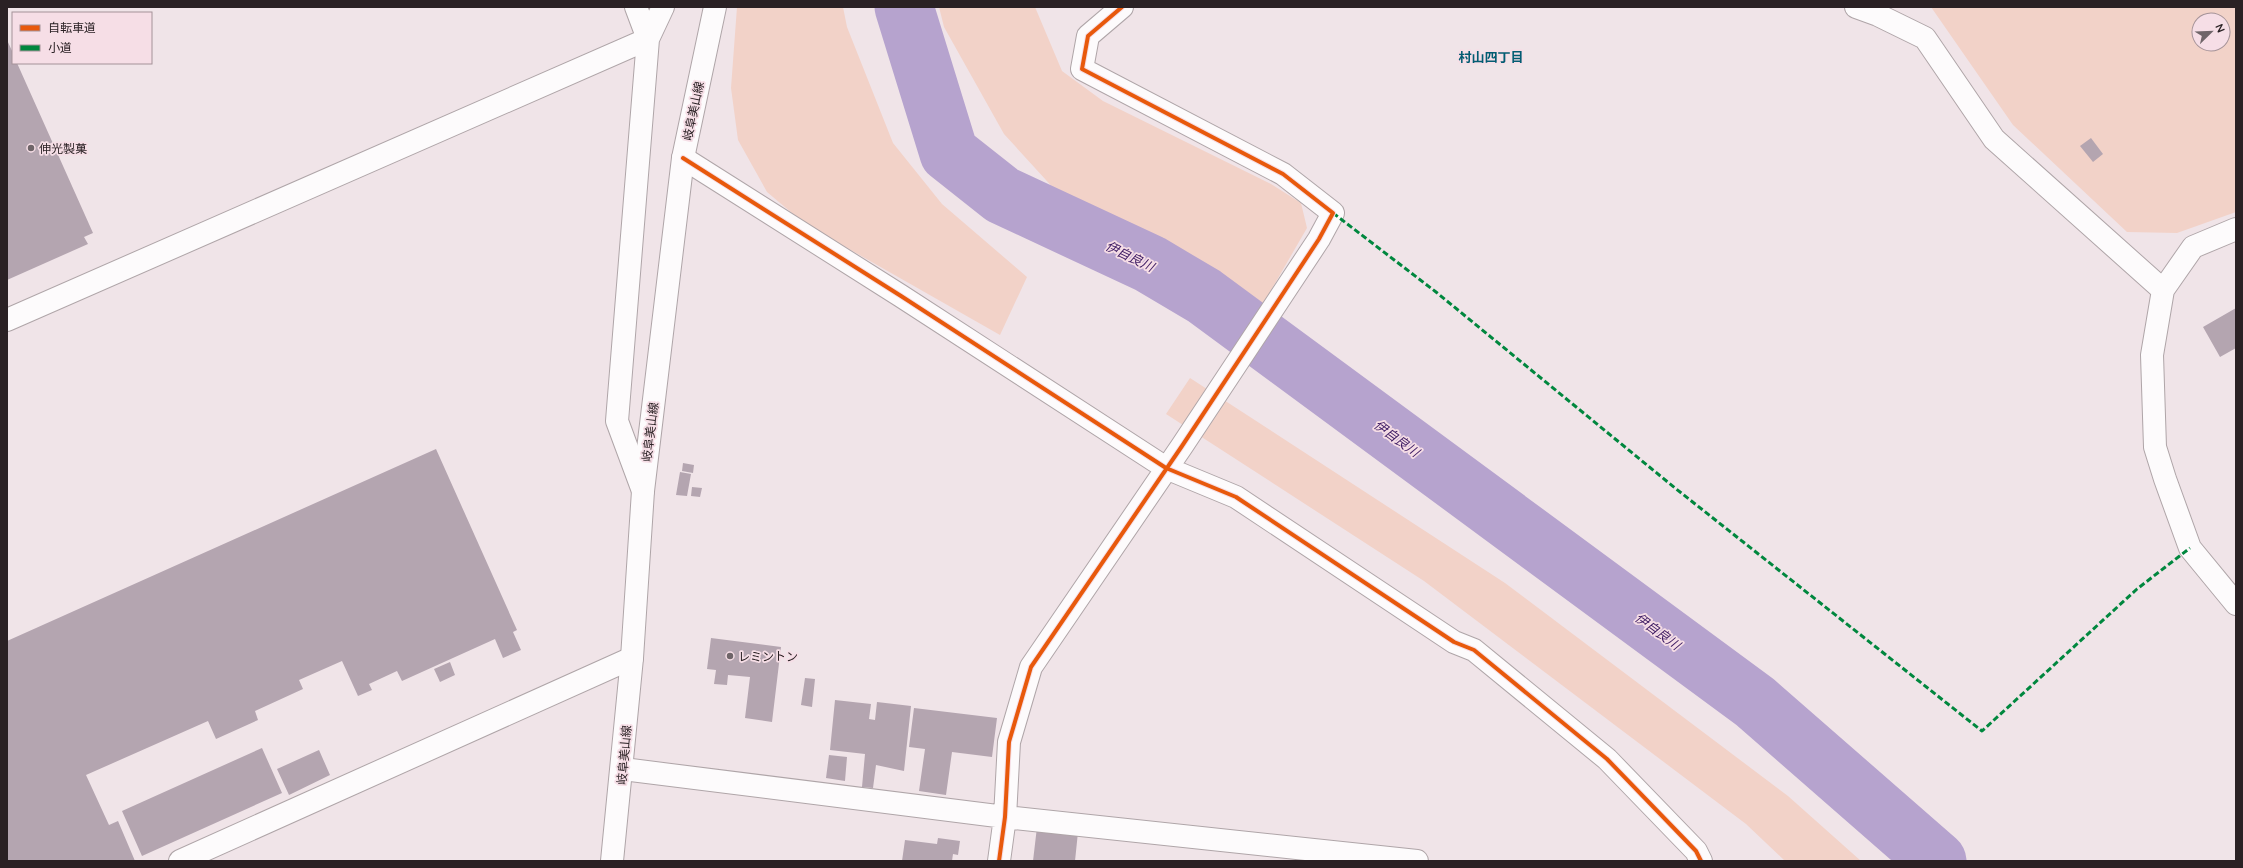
<svg xmlns="http://www.w3.org/2000/svg" width="2243" height="868" font-family="Quicksand,'Noto Sans JP',sans-serif">
<style>
.green{fill:#f2d2c8;fill-rule:evenodd}
.lines{fill:none;stroke-linecap:round;stroke-linejoin:round}
.river{stroke:#b6a3ce;stroke-width:59}
.building{fill:#b4a5b0}
.minor-casing{stroke:#afa5a8;stroke-width:24}
.primary-casing{stroke:#afa5a8;stroke-width:24}
.minor{stroke:#fdfbfc;stroke-width:22}
.primary{stroke:#fdfbfc;stroke-width:22}
.quiet{stroke:#00873e;stroke-width:3;stroke-dasharray:6 3;stroke-linecap:butt}
.cycleway-casing{stroke:#f6dee6;stroke-width:6}
.cycleway{stroke:#e8590c;stroke-width:4}
.poi-dot{fill:#6f6569;stroke:#f6dee6;stroke-width:1.5}
.labels{text-anchor:middle;dominant-baseline:central;stroke-width:3.5;stroke-linejoin:round;paint-order:stroke}
.street-label{font-size:12px;fill:#2a2124;stroke:#f6dee6}
.poi-label{font-size:12px;fill:#2a2124;stroke:#f6dee6;text-anchor:start}
.neighbourhood-label{font-size:13px;font-weight:bold;fill:#035c72;stroke:#f6dee6}
.water-label{font-size:13px;font-style:italic;fill:#3d1b63;stroke:#f6dee6}
</style>
<rect width="100%" height="100%" fill="#f0e4e8"/>
<path class="green" d="M737,7H843L847,27L893,143L942,204L1027,277L1000,335L805,224L767,192L738,140L731,88Z
M939,7H1035L1062,71L1103,101L1271,184L1301,203L1307,228L1263,304L1067,203L1004,134L944,27Z
M1931,7H2236V212L2177,233L2127,232L2013,125ZM2199,20H2223V44H2199Z
M1190,378L1505,583L1788,796L1861,861H1785L1746,824L1424,581L1166,414Z"/>
<g class="lines">
<path class="river" d="M904,7L949,153L1002,195L1150,264L1204,296L1755,702L1937,861"/>
</g>
<path class="building" d="M7,40L13,53V63H17L93,233L84,237L88,244L7,280Z
M2091,138L2103,154L2093,162L2080,146Z
M2236,308V348L2220,357L2203,327Z
M436,449L517,630L513,632L521,650L503,658L495,639L402,681L397,671L369,684L372,690L358,696L342,661L299,680L303,689L255,711L258,720L216,739L208,721L86,775L109,825L118,821L135,861H7V641Z
M683,463L694,465L693,473L682,471Z
M680,472L691,474L687,496L676,495Z
M692,487L702,488L700,497L691,496Z
M711,638L781,647L772,722L745,718L750,677L728,675L727,685L714,684L716,670L707,669Z
M450,662L455,675L440,682L434,669Z
M805,678L815,679L812,707L801,705Z
M835,700L871,704L869,719L875,720L877,702L911,706L904,771L876,765L873,788L862,787L865,754L830,750Z
M914,708L997,718L992,757L952,752L946,795L919,791L925,749L909,747Z
M262,748L282,793L142,856L122,811Z
M319,750L330,775L289,795L277,769Z
M829,755L847,757L845,781L826,778Z
M1037,827L1078,832L1075,861H1033Z
M938,838L960,841L958,855L953,854L952,861H902L905,840L937,844Z"/>
<g class="lines">
<defs>
<path id="minor" d="M636,7L648,39
M1856,7L1878,15L1925,38L1994,139L2163,290
M683,158L901,296L1166,468L1236,497L1454,642L1474,650L1607,759L1696,851L1701,861
M2236,229L2193,247L2163,290L2152,355L2155,447L2165,479L2190,548L2236,604
M7,320L648,39
M643,491L617,421L648,39L663,7
M623,769L1005,817L1417,861
M180,861L632,658
M999,861L1005,817L1009,742L1031,667L1182,446L1319,239L1333,213L1283,174L1082,69L1088,36L1122,7"/>
<path id="primary" d="M612,861L632,658L643,491L683,158L715,7"/>
</defs>
<use href="#minor" class="minor-casing"/>
<use href="#primary" class="primary-casing"/>
<use href="#minor" class="minor"/>
<use href="#primary" class="primary"/>
<path class="quiet" d="M1333,213L1436,292L1675,488L1982,731L2137,589L2190,548"/>
<defs>
<path id="cycleway" d="M683,158L901,296L1166,468L1236,497L1454,642L1474,650L1607,759L1696,851L1701,861
M999,861L1005,817L1009,742L1031,667L1182,446L1319,239L1333,213L1283,174L1082,69L1088,36L1122,7"/>
</defs>
<use href="#cycleway" class="cycleway-casing"/>
<use href="#cycleway" class="cycleway"/>
</g>
<g class="poi-dot">
<circle cx="31" cy="148" r="4"/>
<circle cx="730" cy="656" r="4"/>
</g>
<g class="labels">
<g class="street-label">
<text transform="translate(693 111) rotate(-78)">岐阜美山線</text>
<text transform="translate(650 432) rotate(-83)">岐阜美山線</text>
<text transform="translate(624 755) rotate(-85)">岐阜美山線</text>
</g>
<g class="poi-label">
<text x="39" y="148">伸光製菓</text>
<text x="738" y="656">レミントン</text>
</g>
<g class="neighbourhood-label">
<text x="1491" y="57">村山四丁目</text>
</g>
<g class="water-label">
<text transform="translate(1130 256) rotate(26)">伊自良川</text>
<text transform="translate(1397 438) rotate(36)">伊自良川</text>
<text transform="translate(1658 631) rotate(36)">伊自良川</text>
</g>
</g>
<rect width="2243" height="868" fill="none" stroke="#2a2124" stroke-width="16"/>
<rect x="12" y="12" width="140" height="52" fill="#f6dee6" stroke="#a49298"/>
<rect x="20" y="25" width="20" height="6" fill="#e8590c" stroke="#a49298"/>
<text x="48" y="32" font-size="12" fill="#2a2124">自転車道</text>
<rect x="20" y="45" width="20" height="6" fill="#00873e" stroke="#a49298"/>
<text x="48" y="52" font-size="12" fill="#2a2124">小道</text>
<g transform="translate(2211 32) rotate(67)"><circle r="19" fill="#f6dee6" stroke="#a49298"/>
<path d="M0-3L7 15L0 10L-7 15Z" fill="#6f6569"/>
<text y="-6" font-size="11" font-weight="bold" text-anchor="middle" fill="#2a2124">N</text>
</g>
</svg>
